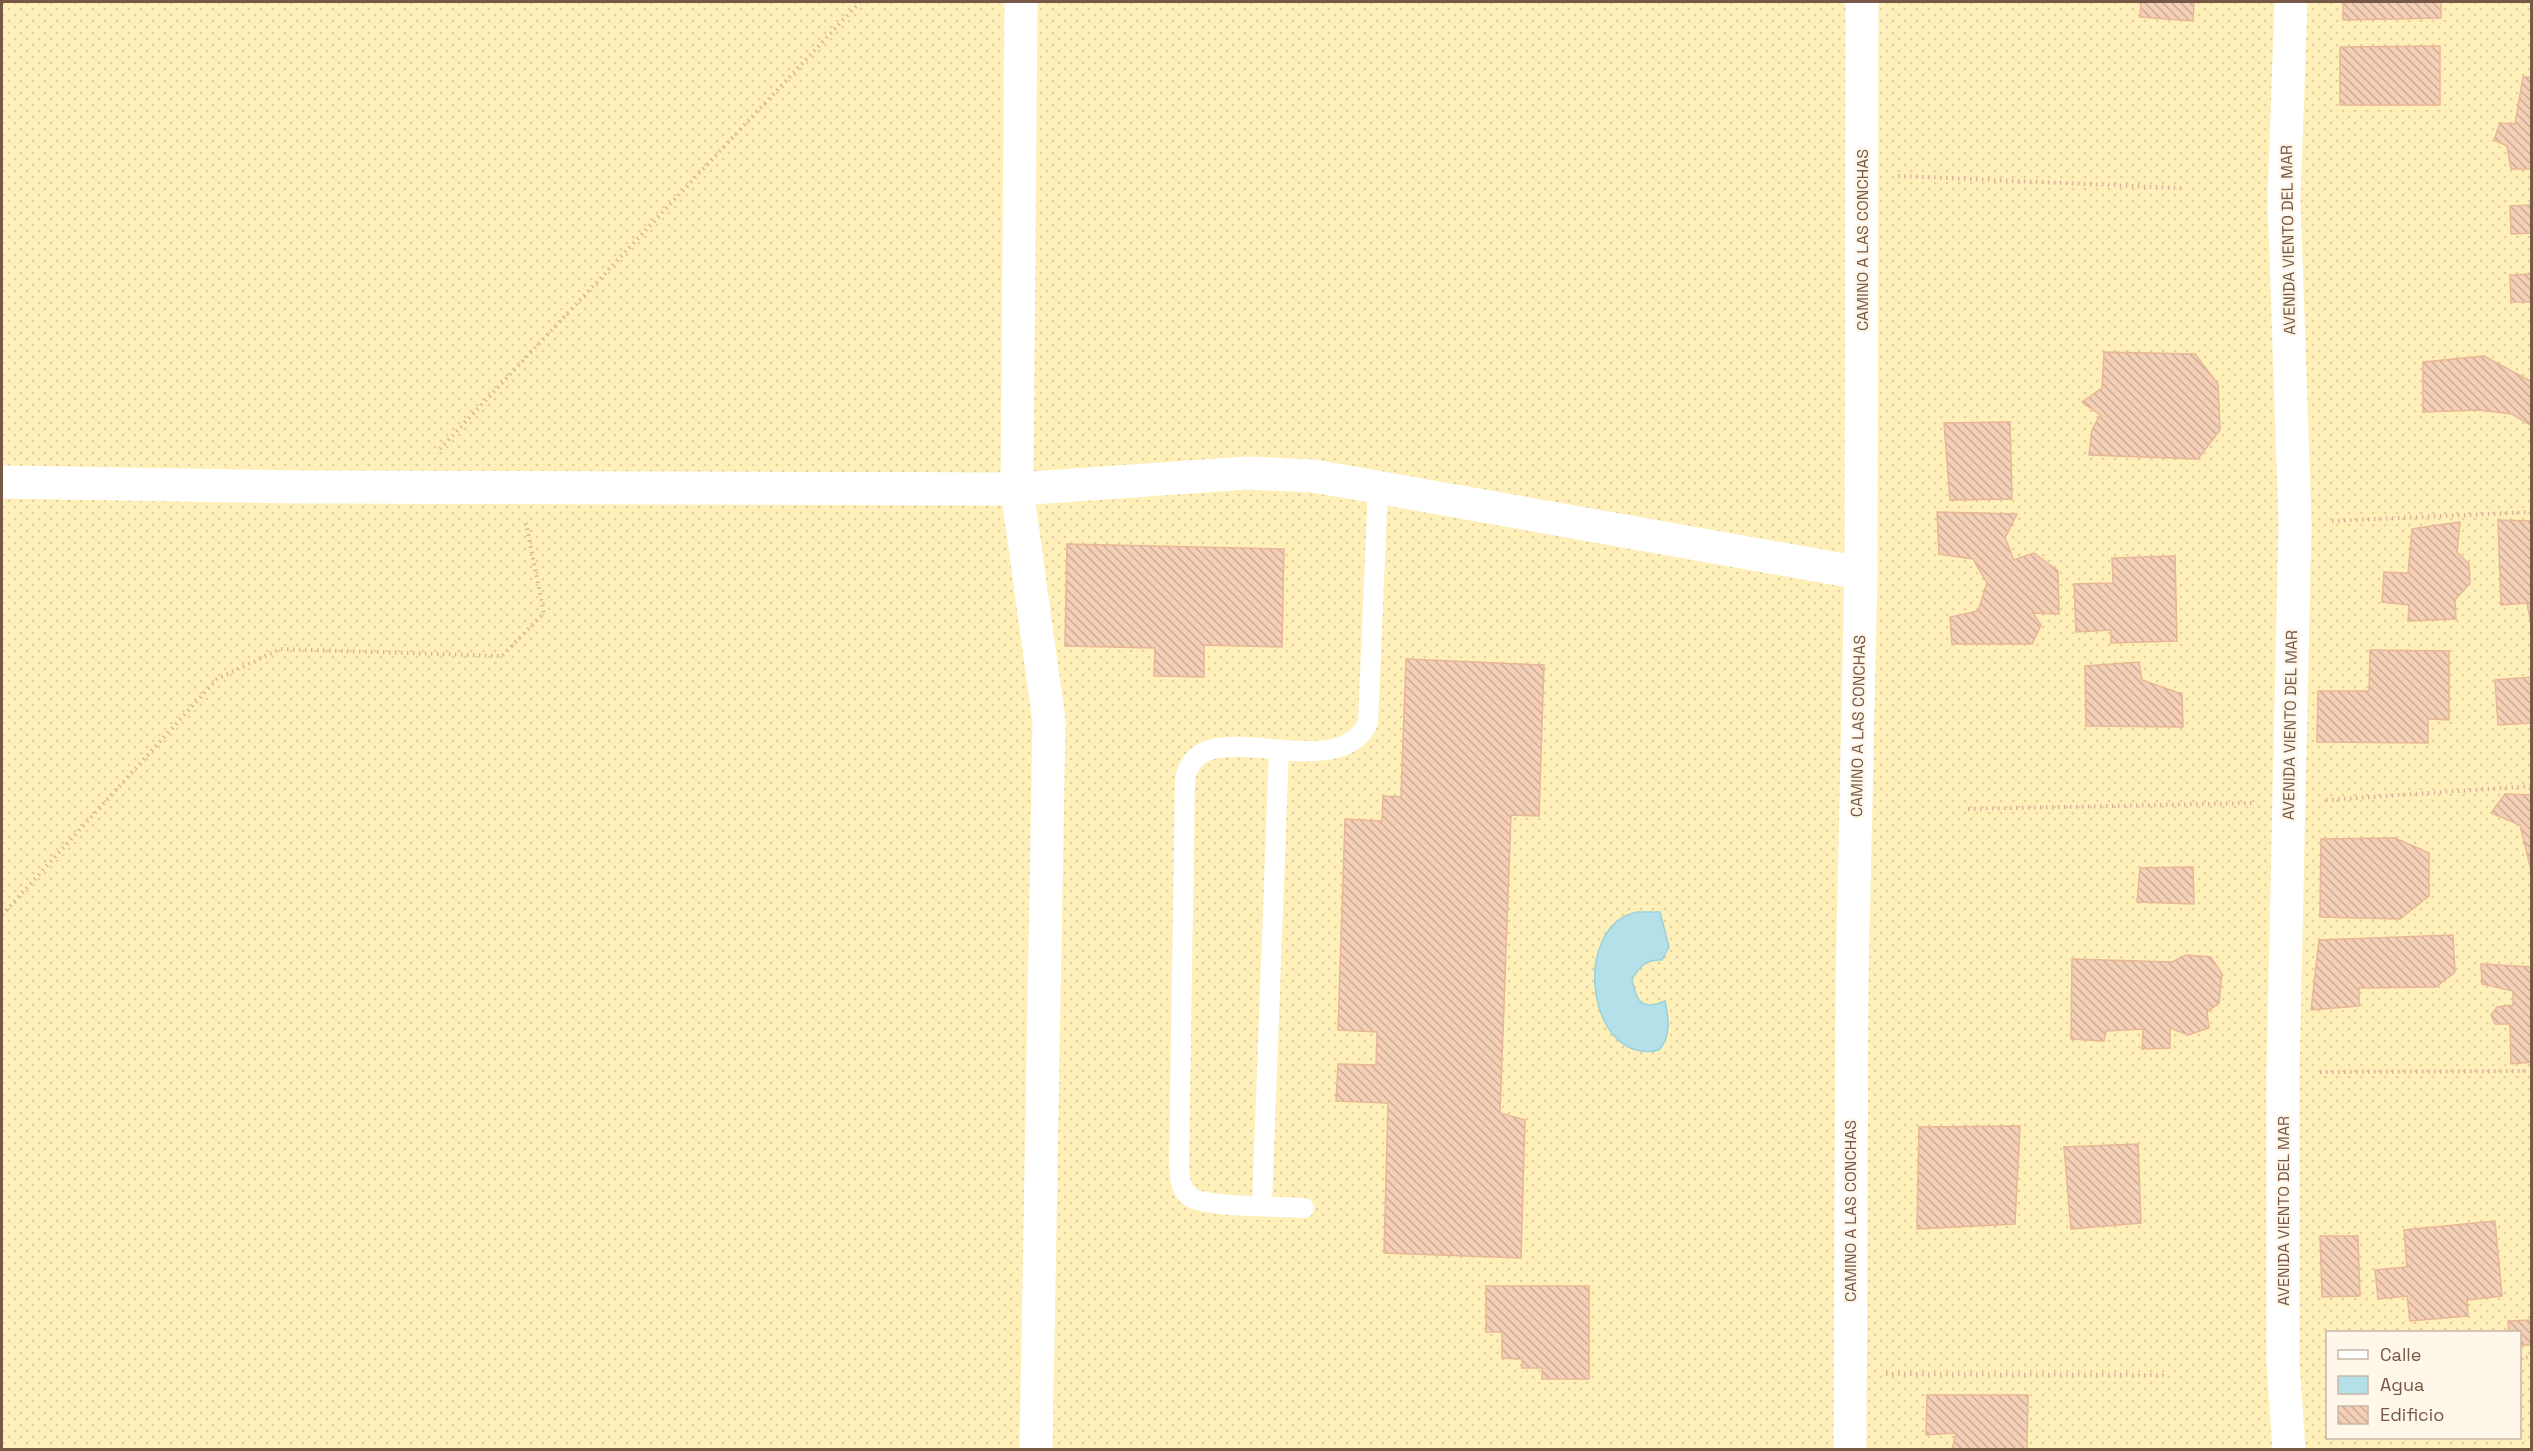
<svg xmlns="http://www.w3.org/2000/svg" width="2533" height="1451" font-family="'Space Grotesk',sans-serif">
<style>
.sand{fill:url(#sand-dots);fill-rule:evenodd}
.water{fill:#b4e1e9;stroke:#9ad1db;stroke-width:1.5}
.building{fill:url(#building-back-hatch);stroke:#e9b696;stroke-width:1.5}
.lines{fill:none;stroke-linecap:round;stroke-linejoin:round}
.path{stroke:#dab39a;stroke-width:4;stroke-dasharray:1.5 4.5;stroke-linecap:butt}
.lane{stroke:#fff;stroke-width:20}
.street{stroke:#fff;stroke-width:33}
.secondary{stroke:#fff;stroke-width:33}
.labels{text-anchor:middle;dominant-baseline:central;stroke-width:5;stroke-linejoin:round;paint-order:stroke}
.street-label{font-size:16px;fill:#775846;stroke:#fff7e9}
</style>
<defs>
<pattern id="sand-dots" width="8" height="8" patternUnits="userSpaceOnUse" patternTransform="scale(1.5)"><rect width="8" height="8" fill="#fff0ba"/><path d="M2 2h.1M6 6h.1" fill="none" stroke="#ded0a1" stroke-width="1.8" stroke-linecap="round"/></pattern>
<pattern id="building-back-hatch" width="6" height="6" patternUnits="userSpaceOnUse" patternTransform="scale(1.5)"><rect width="6" height="6" fill="#f5d0b7"/><path d="M-1 5l2 2M0 0l6 6M5-1l2 2" fill="none" stroke="#cbac97"/></pattern>
</defs>
<rect width="100%" height="100%" fill="#fef3e1"/>
<path class="sand" d="M2,2H2531V1449L2,1450ZM2328,1332H2520V1438H2328Z"/>
<path class="water" d="M1637,912H1660L1669,947L1662,960C1647,959 1640,966 1632,979C1636,1002 1642,1011 1665,1001C1669,1018 1671,1037 1659,1050C1588,1067 1569,927 1637,912Z"/>
<path class="building" d="M2141,2H2194L2193,21L2140,17Z
M2343,2H2441V18L2343,20Z
M2440,46V105H2340V47Z
M2523,77H2532V169H2511L2507,146L2494,140L2500,123L2515,124Z
M2532,205V233L2511,234L2510,206Z
M2532,274V302H2511L2510,275Z
M2104,352L2195,354L2218,384L2220,430L2198,459L2089,455L2092,430L2100,415L2082,402L2102,388Z
M2484,356L2532,382V426L2512,414L2479,410L2423,412V362Z
M2010,422L2012,499L1950,500L1944,423Z
M1937,512L2017,514L2005,538L2014,560L2034,553L2058,571L2059,614L2033,613L2041,625L2032,644H1952L1950,617L1978,611L1987,583L1973,559L1939,554Z
M2498,520L2532,521V629L2527,603L2501,605Z
M2460,522L2457,552L2469,564L2470,583L2455,600L2456,619L2408,621L2409,605L2382,602L2384,572L2408,573L2412,529Z
M1067,544L1284,549L1282,647L1204,645V677L1154,676L1155,648L1065,646Z
M2175,556L2177,641L2111,643V630L2076,632L2074,584L2113,583L2112,558Z
M2370,650L2449,651V720L2428,719V743L2317,742L2318,691H2369Z
M1406,659L1544,665L1539,816L1511,815L1500,1113L1525,1120L1521,1258L1384,1253L1388,1103L1336,1101L1338,1064L1376,1065L1377,1032L1338,1030L1345,819L1382,821L1383,796L1401,797Z
M2139,662L2142,680L2182,694L2183,727L2086,726L2085,666Z
M2532,677V723L2498,725L2495,680Z
M2505,794L2532,795V874L2520,825L2491,813Z
M2395,838L2429,853V896L2400,919L2320,917L2321,839Z
M2193,867L2194,904L2137,902L2140,868Z
M2453,935L2455,972L2436,987L2359,988V1006L2311,1010L2319,940Z
M2186,955L2211,957L2222,974L2219,1003L2207,1012L2209,1028L2188,1035L2170,1028V1048L2142,1049L2143,1029L2106,1031L2104,1041L2071,1039L2072,959L2172,962Z
M2481,964L2532,967V1062L2511,1064L2510,1024H2495L2491,1015L2497,1007L2513,1005V991L2482,984Z
M2020,1126L2015,1224L1917,1229L1919,1127Z
M2138,1144L2141,1223L2071,1229L2064,1147Z
M2495,1221L2502,1296L2467,1300L2468,1316L2410,1321L2407,1296L2378,1299L2375,1270L2407,1267L2404,1230Z
M2320,1236H2358L2360,1296L2322,1297Z
M1486,1286H1589V1379H1542V1368H1522V1359L1502,1358V1332H1486Z
M2532,1320V1345H2520V1332H2509L2508,1321Z
M1927,1395H2028L2027,1450H1952L1956,1433L1926,1435Z"/>
<g class="lines">
<path class="path" d="M1898,176L2181,188
M440,449L860,2
M2332,521L2532,512
M2326,800L2532,786
M1968,809L2252,803
M2,915L217,679L280,649L502,656L544,613L526,523
M2320,1072L2532,1071
M2520,1358L2532,1357
M1886,1374L2167,1375"/>
<path class="lane" d="M1262,1204L1279,749
M1304,1208C1280,1206 1203,1208 1189,1196C1180,1188 1180,1177 1179,1166L1185,779C1199,705 1334,791 1368,723L1378,487"/>
<path class="street" d="M1021,2L1017,489L1049,721L1036,1450
M2,482L305,487L1017,489L1247,473L1314,476L1861,573
M2289,1450L2283,1363V1072L2295,522L2284,200L2291,2"/>
<path class="secondary" d="M1850,1450L1852,981L1861,573L1862,2"/>
</g>
<g class="labels">
<g class="street-label">
<text transform="translate(1862 240) rotate(-90)">CAMINO A LAS CONCHAS</text>
<text transform="translate(2288 240) rotate(-91)">AVENIDA VIENTO DEL MAR</text>
<text transform="translate(2290 725) rotate(-89)">AVENIDA VIENTO DEL MAR</text>
<text transform="translate(1858 726) rotate(-89)">CAMINO A LAS CONCHAS</text>
<text transform="translate(1850 1211) rotate(-90)">CAMINO A LAS CONCHAS</text>
<text transform="translate(2283 1211) rotate(-90)">AVENIDA VIENTO DEL MAR</text>
</g>
</g>
<rect width="2533" height="1451" fill="none" stroke="#775846" stroke-width="6"/>
<rect x="2326" y="1331" width="195" height="108" fill="#fff7e9" stroke="#c9b7a8" stroke-width="1.5"/>
<rect x="2338" y="1350" width="30" height="9" fill="#ffffff" stroke="#c9b7a8" stroke-width="1.5"/>
<text x="2380" y="1361" font-size="18" fill="#775846">Calle</text>
<rect x="2338" y="1376" width="30" height="18" fill="#b4e1e9" stroke="#c9b7a8" stroke-width="1.5"/>
<text x="2380" y="1391" font-size="18" fill="#775846">Agua</text>
<rect x="2338" y="1406" width="30" height="18" fill="url(#building-back-hatch)" stroke="#c9b7a8" stroke-width="1.5"/>
<text x="2380" y="1421" font-size="18" fill="#775846">Edificio</text>
</svg>
